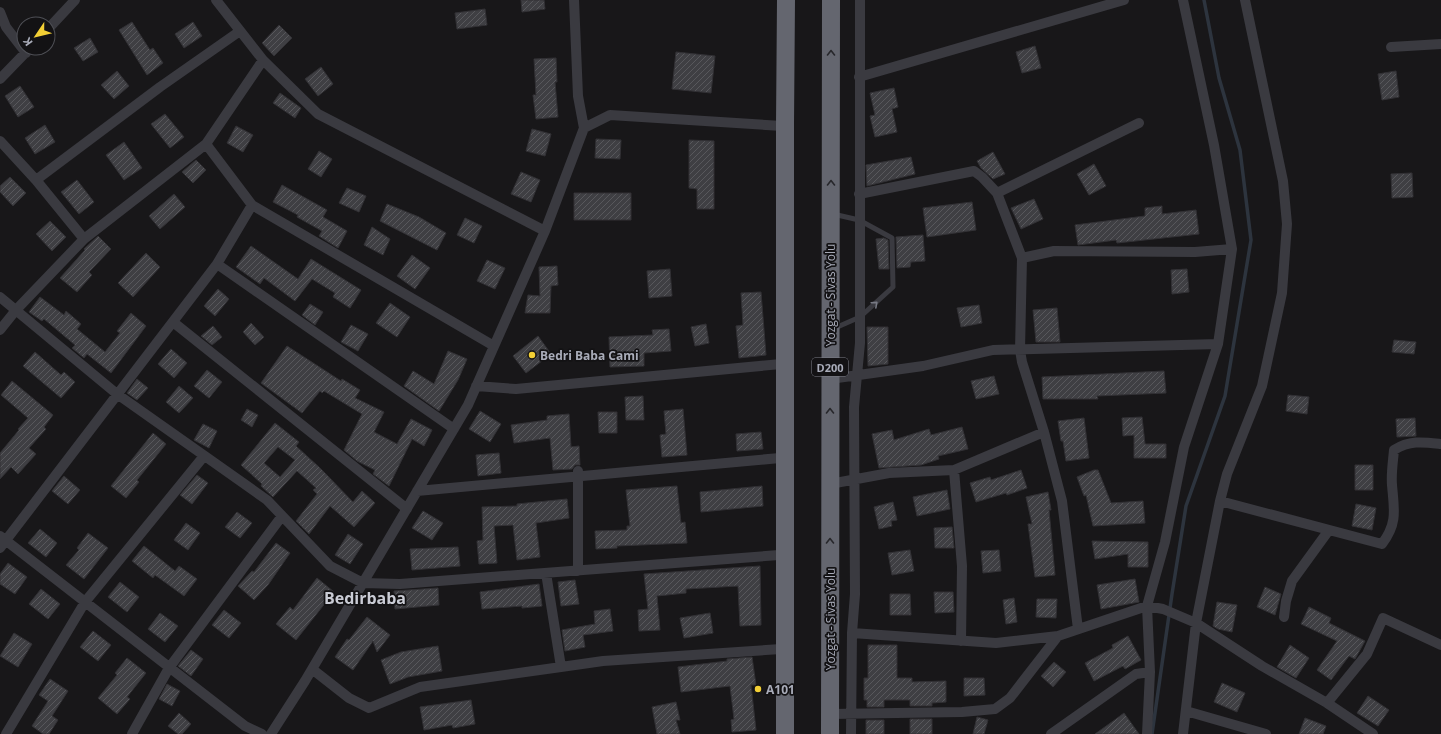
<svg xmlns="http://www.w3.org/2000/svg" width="1441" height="734" font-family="'Open Sans',sans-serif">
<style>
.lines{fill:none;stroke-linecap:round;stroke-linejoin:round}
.stream{stroke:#2d343e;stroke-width:3.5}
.building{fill:url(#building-hatch);stroke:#323135;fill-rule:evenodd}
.lane{stroke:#3a3a40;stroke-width:5}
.street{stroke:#3a3a40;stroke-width:10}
.highway{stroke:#64666f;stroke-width:18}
.oneway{stroke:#27272b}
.oneway2{stroke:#777983}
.poi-dot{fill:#f3cf35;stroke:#131214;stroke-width:1.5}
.labels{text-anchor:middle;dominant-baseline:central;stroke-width:3.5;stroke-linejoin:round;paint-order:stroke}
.shield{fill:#131214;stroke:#7c7e88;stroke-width:1}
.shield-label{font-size:11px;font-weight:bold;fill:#a9acb9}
.street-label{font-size:12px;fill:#a9acb9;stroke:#131214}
.poi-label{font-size:12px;font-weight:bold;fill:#a9acb9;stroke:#131214;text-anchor:start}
.district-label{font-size:16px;font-weight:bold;fill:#caccd5;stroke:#131214}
</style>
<defs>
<pattern id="building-hatch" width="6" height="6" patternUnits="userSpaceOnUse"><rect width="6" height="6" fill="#3f3f43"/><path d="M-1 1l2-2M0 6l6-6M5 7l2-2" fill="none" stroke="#58585c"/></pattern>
</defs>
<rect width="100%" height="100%" fill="#181719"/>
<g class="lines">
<path class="stream" d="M1152,734L1172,594L1186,506L1225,396L1251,240L1240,150L1219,78L1204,0"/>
</g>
<path class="building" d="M521,0H544L545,9L522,12Z
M485,9L487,25L457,29L455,13Z
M132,22L150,50L153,48L163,63L147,75L119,30Z
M193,22L202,36L184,48L175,34Z
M279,25L292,38L274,56L262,43Z
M90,38L98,52L83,61L74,48Z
M1035,46L1041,68L1022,73L1016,52Z
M676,52L715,56L711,93L672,89Z
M556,58L557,82H555L558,117L536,119L533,95H536L534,59Z
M321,67L333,84L318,96L305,79Z
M117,71L129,86L114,99L101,85Z
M1396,71L1399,97L1382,100L1378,74Z
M20,86L34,107L18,117L5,96Z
M894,88L898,107L892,109L897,132L875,137L870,116L875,115L870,93Z
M280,93L301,108L295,118L273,103Z
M165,114L184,137L170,148L151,124Z
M45,125L55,142L35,154L25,138Z
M236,126L253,135L243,152L227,143Z
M532,129L551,134L545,156L526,151Z
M596,139L621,140L620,159L595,158Z
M689,140L714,141V209H697V189L689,188Z
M124,142L142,168L124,180L106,155Z
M319,151L332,159L321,177L308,169Z
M993,152L1005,174L993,179L981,168L977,161Z
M911,157L915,174L867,186L866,165Z
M196,160L206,170L193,183L182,172Z
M1094,164L1106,186L1089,195L1077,174Z
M521,172L540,180L531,202L511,194Z
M1412,173L1413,197L1392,198L1391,174Z
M10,177L26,193L13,206L0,192V186Z
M77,180L94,202L79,214L61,192Z
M282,185L327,210L323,217L347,231L338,248L319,236L322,231L297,217L298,215L273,202Z
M347,188L366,196L359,212L339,203Z
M574,193H631V220H574Z
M174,194L185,207L160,229L149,216Z
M1034,199L1043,219L1021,229L1011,208Z
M972,202L976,230L927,237L923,208Z
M387,204L419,217L446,233L437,250L380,221Z
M1162,206V214L1196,210L1199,234L1117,243L1116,240L1078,245L1075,225L1145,216V208Z
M465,218L482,226L474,243L457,235Z
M50,221L66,237L52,251L36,234Z
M372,227L390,239L383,255L364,245Z
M923,235L925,261L911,262L910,267L897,268L896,237Z
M98,236L111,249L89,272L92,275L77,292L60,278L85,250L84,249Z
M884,238L888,240L889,269H879L876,239Z
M251,246L298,279L311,259L361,290L350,308L333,297L335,293L312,279L295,301L264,278L260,284L236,267Z
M146,253L160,267L133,297L118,283Z
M412,255L430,268L415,289L397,276Z
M487,260L505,268L495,289L477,281Z
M557,266L558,285L551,286L550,313H525L528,295L540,296L539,267Z
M670,269L672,296L649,298L647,271Z
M1187,269L1189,292L1172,294L1171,270Z
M218,289L229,299L215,316L204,306Z
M761,292L766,355L739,358L736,326L743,325L741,293Z
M40,297L64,315L66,311L81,324L77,329L105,352L120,333L117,331L131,313L146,326L111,373L87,354L84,358L72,348L75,345L44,319L42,321L29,312Z
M390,303L410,317L397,337L376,323Z
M310,304L323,312L315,325L302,315Z
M979,305L982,323L961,327L957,308Z
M1057,308L1060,342H1036L1033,310Z
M251,323L264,337L255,345L243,332Z
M706,324L709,343L695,346L691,327Z
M351,325L368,334L358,351L341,342Z
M213,326L222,337L212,345L201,336Z
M867,327H888V364L868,366Z
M669,329L671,351L644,353V366L610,367L609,337L653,335L652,330Z
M538,336L551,354L526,373L513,356Z
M1394,340L1416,342L1414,354L1392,352Z
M287,346L341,381L342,379L360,390L355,398L384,412L374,432L397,444L411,419L432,430L424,446L412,439L389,486L373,474L375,470L357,461L344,450L362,414L324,391L322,393L320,391L302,413L261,383Z
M171,349L187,363L174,378L158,364Z
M448,351L467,359L458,380L439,411L404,386L413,371L434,384Z
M35,352L61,375L64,372L75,382L61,398L23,366Z
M207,370L222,382L209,398L194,386Z
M1164,371L1166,393L1097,396L1098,399H1043L1042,377Z
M994,376L999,394L976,399L971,381Z
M137,379L148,388L137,400L127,393Z
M12,381L53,415L44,427L46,429L29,448L36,454L18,474L11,467L0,479V453L19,430L18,429L28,418L1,395Z
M179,386L193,398L179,413L166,402Z
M1288,395L1309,397L1307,414L1286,411Z
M643,396L644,420H626L625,397Z
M247,409L258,415L252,427L241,420Z
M683,409L687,455L662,457L660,435L666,434L664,411Z
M480,411L501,424L490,442L469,429Z
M598,412H617V433H599Z
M569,414L571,447L579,446L580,465H575L572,469L553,470L550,438L514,443L511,425L547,420V416Z
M1142,417L1145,444H1166V458H1134V435L1123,436L1122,418Z
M1084,418L1089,458L1066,461L1063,441H1061L1058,421Z
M1415,418L1416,436L1397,437L1396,419Z
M275,423L299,442L296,446L320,468L353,502L362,491L375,503L354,527L330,506L309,534L296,521L317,494L313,490L316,488L297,471L273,497L261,486L262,484L241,465ZM278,447L295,460L280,477L264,463Z
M203,424L217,431L209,448L194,440Z
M962,427L968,449L938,456L939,459L921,465L879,468L872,434L892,430L894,440L929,429L931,435Z
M761,432L763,449L737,451L736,434Z
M153,433L166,444L137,480L139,482L126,498L111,486Z
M499,453L501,473L478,476L476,455Z
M1355,465H1373V490H1355Z
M1021,470L1027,488L1007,495L1006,493L976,502L970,483L990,477L991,480Z
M1094,470H1098L1111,503L1143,501L1145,523L1093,526L1086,495L1084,496L1077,477Z
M197,475L208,483L192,504L180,495Z
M64,476L80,490L68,504L52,491Z
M677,486L681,523L685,522L687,543L617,546V548L596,549L595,531L627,530V526H630L626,490Z
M762,486L763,506L701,512L700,492Z
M947,490L950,509L917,516L913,497Z
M1048,492L1051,510H1049L1055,575L1035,577L1028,524H1032L1026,497Z
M567,499L569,518L536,523L540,557L517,560L513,525L494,526L497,563L479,564L477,541L483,540L482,507L517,506V504Z
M893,502L897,520L891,521L892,526L879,529L874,507Z
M1356,504L1376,508L1372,530L1352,526Z
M423,511L443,523L432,540L412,528Z
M237,512L252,523L240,538L225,527Z
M186,523L200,533L188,550L174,540Z
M952,527L954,548H935L934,528Z
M40,529L57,543L46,557L28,543Z
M88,533L108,548L84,579L66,565L79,550L77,548Z
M348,534L363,544L350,564L335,555Z
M1092,541L1148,542V567H1128V554L1095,559Z
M276,543L290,553L268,585L254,600L238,586L252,571L254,572Z
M144,546L175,571L179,566L197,579L184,596L155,575L153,578L132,561Z
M458,547L460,566L412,570L410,549Z
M910,550L914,571L892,575L888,553Z
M999,550L1001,571L983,573L981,551Z
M8,563L27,577L15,594L0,584V574Z
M760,566L761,625L740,626L738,586L686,589V593L657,596L660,630L639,631L638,610L648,609L644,574Z
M317,578L334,592L296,640L276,624L290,607L293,610Z
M1135,579L1139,602L1101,609L1097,585Z
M575,580L579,604L561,606L558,582Z
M120,582L139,597L127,612L108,597Z
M539,584L542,606L522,608V606L482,609L480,592Z
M1265,587L1281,594L1275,615L1257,607Z
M438,588L439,605L395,609L394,591Z
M41,589L60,604L48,619L29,604Z
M934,592H953L954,612L935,613Z
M890,594H910L911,615H890Z
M1014,598L1017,622L1006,624L1003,600Z
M1037,599H1057L1056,618L1036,617Z
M1217,602L1237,605L1232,632L1218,629L1213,626Z
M1309,607L1331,618L1329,623L1365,641L1355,659L1349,656L1331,680L1317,670L1337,641L1301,624Z
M610,609L613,631L583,635L585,647L565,651L562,630L595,624L594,611Z
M224,610L241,623L229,638L212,625Z
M160,613L178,626L165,642L148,629Z
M710,613L713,633L684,638L680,618Z
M367,617L390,635L377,652L373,641L353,670L335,657L347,639L349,640Z
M93,631L111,645L98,661L80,647Z
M14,633L32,644L18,667L0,656Z
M1128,636L1141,660L1125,669L1123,666L1094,681L1085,663L1113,648L1112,645Z
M868,645H897V678H912V682L946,681V702L932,703V706H910V700H884V707H867V700H864V678H868Z
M1290,645L1309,658L1296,678L1277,667Z
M438,646L442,671L408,677L390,684L381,660L401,652Z
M191,650L203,659L191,676L178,666Z
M752,657L756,685H751L756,730L732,732L731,720L734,719L730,686L681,692L678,667L727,661V659Z
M127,658L146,673L127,697L130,699L117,714L98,698L117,675L115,673Z
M1054,662L1066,672L1053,687L1041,676Z
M964,678H984L985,695L964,696Z
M50,679L68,691L52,716L58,720L49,734H43L32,726L48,701L39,695Z
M1222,683L1245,693L1237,712L1214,702Z
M167,684L180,691L172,706L159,699Z
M1368,696L1389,710L1378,726L1357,713Z
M471,700L475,724L453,728L452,725L424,730L420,707Z
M676,702L680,720H676L680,734H657L652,707Z
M179,713L191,724L182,734H178L168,726Z
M1124,713L1139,734H1095L1116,719Z
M977,717L988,720L984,734H973Z
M1305,718L1326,726L1323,734H1299Z
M910,719H932V734H910Z
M866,720H884V734H866Z"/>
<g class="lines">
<path class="lane" d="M833,214L859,220L892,238L893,287L860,317L835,328"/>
<path class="street" d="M216,0L263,60L318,114L545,231
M574,0L578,96L584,128
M0,12L6,27L26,53
M48,29L75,0
M1391,47L1441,44
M859,77L1124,0
M0,79L30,48
M0,141L36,180L84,239
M206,144L252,205L494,346
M36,180L160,87L240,31
M997,193L1139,123
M859,194L974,171L982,177L997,193L1022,258L1020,350L1022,362L1044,432L1062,501L1078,629
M1022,258L1054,251L1195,252L1232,249
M217,264L454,429
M0,297L117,394L267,500L330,566L363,583L400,584L779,555
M173,322L407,509
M0,330L16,310L84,239L206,144L263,60
M830,379L923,366L993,350L1218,344
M476,386L516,389L781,364
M954,470L962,566L961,641
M830,484L889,473L954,470L1044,432
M417,491L780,458
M1220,501L1382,544C1398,523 1394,509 1392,485C1391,473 1393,462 1394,450C1410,440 1423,442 1441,444
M0,536L245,726L262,734
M0,548L217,264L252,205
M578,571V471
M546,573L561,667
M1284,617L1286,601L1292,581L1329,530
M852,633L996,643L1058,636L1147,606L1163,609L1196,623L1262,666L1327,703L1373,734
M312,669L349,698L369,708L420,687L561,667L603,661L781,649
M1327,703L1367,654L1383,618L1441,645
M1186,711L1266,734
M831,714L962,712L995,709L1010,698L1058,636
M6,734L85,602L204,456
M132,734L169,668L282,516
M271,734L305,681L468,405L545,231L584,128L610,115L782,126
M851,734L852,633L855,594L854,407L860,343V0
M1051,734L1136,674L1150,672
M1147,734L1150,672L1147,606L1165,542L1184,447L1218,344L1232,249L1214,145L1183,0
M1183,734L1196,623L1220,501L1227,474L1262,386L1282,293L1287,224L1283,181L1245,0"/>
<path class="highway" d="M785,734V124L786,0
M830,734L831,0"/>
</g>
<defs><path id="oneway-chevron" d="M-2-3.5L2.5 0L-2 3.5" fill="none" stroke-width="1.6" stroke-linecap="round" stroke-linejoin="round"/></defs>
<g class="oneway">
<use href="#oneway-chevron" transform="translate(831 53) rotate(-90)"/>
<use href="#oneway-chevron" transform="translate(831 183) rotate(-90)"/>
<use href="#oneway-chevron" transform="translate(830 411) rotate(-90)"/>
<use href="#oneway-chevron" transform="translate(830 541) rotate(-90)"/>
</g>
<use class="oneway2" href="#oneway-chevron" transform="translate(875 304) rotate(-42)"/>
<g class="poi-dot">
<circle cx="532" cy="355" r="4"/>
<circle cx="758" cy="689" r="4"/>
</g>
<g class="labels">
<rect class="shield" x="812" y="358" width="36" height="18" rx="3"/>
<g class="shield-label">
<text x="830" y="367">D200</text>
</g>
<g class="street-label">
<text transform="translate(830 295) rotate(-90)">Yozgat - Sivas Yolu</text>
<text transform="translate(830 619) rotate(-90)">Yozgat - Sivas Yolu</text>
</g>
<g class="poi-label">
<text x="540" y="355">Bedri Baba Cami</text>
<text x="766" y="689">A101</text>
</g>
<g class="district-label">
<text x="365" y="598">Bedirbaba</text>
</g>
</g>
<g transform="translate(36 36) rotate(235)"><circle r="19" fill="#131214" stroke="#4f5056"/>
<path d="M0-3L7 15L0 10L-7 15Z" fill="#f3cf35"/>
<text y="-6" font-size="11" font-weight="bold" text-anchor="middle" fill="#a9acb9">K</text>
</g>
</svg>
